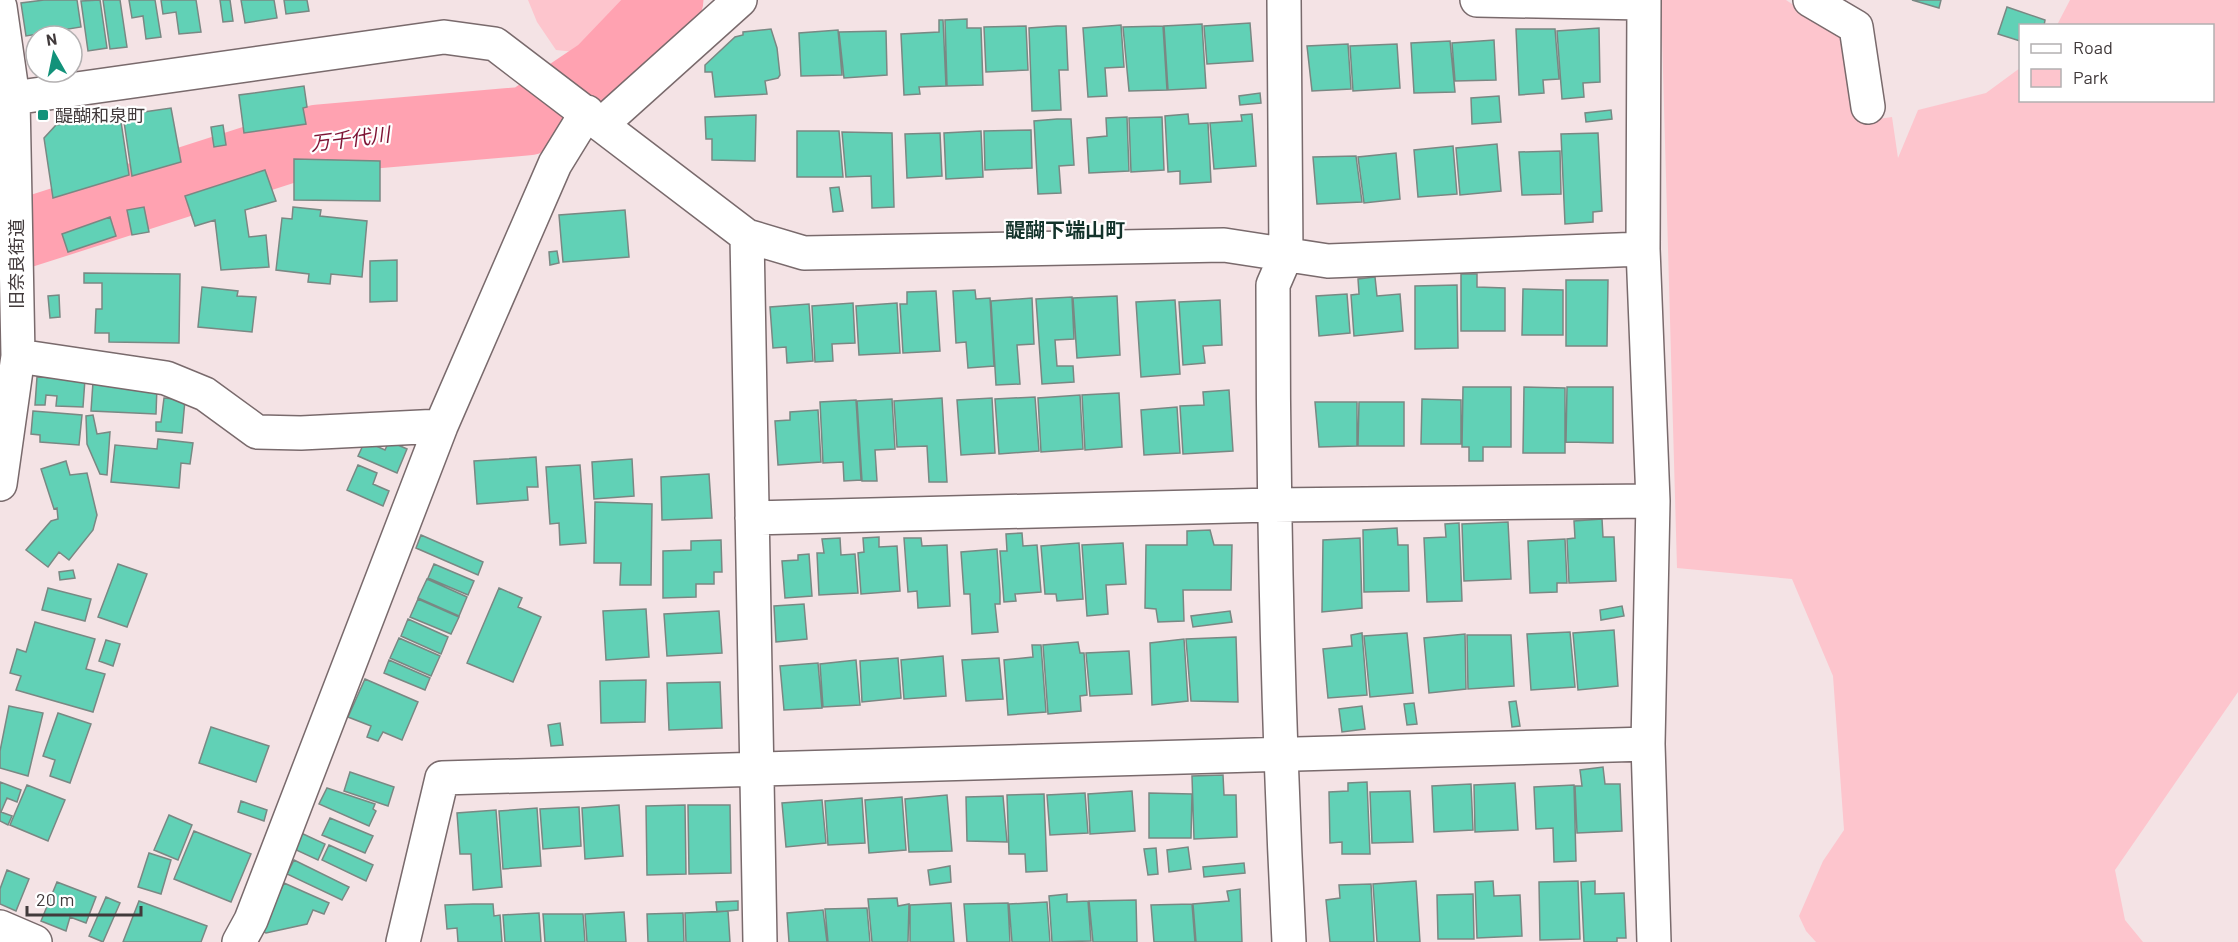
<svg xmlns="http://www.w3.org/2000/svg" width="2238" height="942" font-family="Barlow,'Noto Sans JP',sans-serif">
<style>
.green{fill:#fdc5cd}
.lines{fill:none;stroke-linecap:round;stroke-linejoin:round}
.river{stroke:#ffa2b1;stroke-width:69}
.building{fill:#61d1b6;stroke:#798883;stroke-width:1.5}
.minor-casing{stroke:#796a6c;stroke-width:36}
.minor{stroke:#fff;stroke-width:33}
.poi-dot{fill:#12927a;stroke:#fff;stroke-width:2}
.labels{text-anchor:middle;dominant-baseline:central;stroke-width:4.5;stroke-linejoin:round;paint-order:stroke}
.poi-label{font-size:18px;fill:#413a3b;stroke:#fff;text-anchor:start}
.street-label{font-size:18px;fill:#413a3b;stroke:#fff}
.water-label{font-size:20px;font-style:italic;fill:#7e1334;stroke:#fff}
.neighbourhood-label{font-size:20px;font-weight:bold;fill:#13332b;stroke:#fff}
</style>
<rect width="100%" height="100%" fill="#f4e3e5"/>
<path class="green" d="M528,0H654L629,31L585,53L556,50L537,22Z
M1661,0H1786L1843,38L1858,122L1892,117L1898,158L1918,110L1986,93L2020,68V100H2212V26L2057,25L2070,0H2238V692L2115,870L2125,920L2143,942H1816L1806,931L1799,916L1823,861L1844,830L1833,676L1792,579L1677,568Z"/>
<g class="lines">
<path class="river" d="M0,241L318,139L527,121L600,72L669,0"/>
</g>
<path class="building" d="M44,0H77L81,27L26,36L21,3Z
M100,0L107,48L88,51L81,1Z
M103,0H120L127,47L110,49Z
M129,0H155L161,37L146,39L143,16L132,18Z
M161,0H196L201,32L179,34L176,12L163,14Z
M220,0H230L233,21L223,22Z
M241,0H274L277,18L245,23Z
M284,0H307L309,11L286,14Z
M1912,0H1941L1939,8Z
M2007,7L2045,20L2044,26H2020V41L1998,34Z
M967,19V28H981L983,85L947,86L945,20Z
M939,20H943L946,86L919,87L920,94L904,95L901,34L939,32Z
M1250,23L1253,61L1207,64L1204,26Z
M1202,24L1206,88L1168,90L1164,26Z
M1121,25L1124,67L1105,68L1107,96L1088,97L1083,28Z
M1026,26L1028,70L986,72L984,27Z
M1057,26H1066L1068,70H1059L1061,110L1032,111L1029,28Z
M1163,26L1167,90L1129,91L1123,27Z
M1599,28L1600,82L1583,83L1584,97L1562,99L1557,31Z
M771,29L777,48L780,75L778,78L765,81L767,94L715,97L712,72H705V65L735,37L743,35V32Z
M1516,29H1555L1559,79L1543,80L1544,93L1519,95Z
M838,30L842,75L801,76L799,33Z
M886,31L887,75L844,78L839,32Z
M1494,40L1496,80L1455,81L1452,43Z
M1450,41L1455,92L1414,93L1411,43Z
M1348,44L1351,89L1312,91L1307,46Z
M1397,44L1400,88L1353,91L1350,46Z
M304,86L307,107L303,108L306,124L244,133L239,95Z
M1260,93L1261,103L1240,105L1239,96Z
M1499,96L1501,122L1472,124L1471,98Z
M171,108L181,162L132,176L123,115Z
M1611,110L1612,119L1586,122L1585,113Z
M1188,114L1189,124L1208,123L1211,182L1180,184V171L1168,172L1165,116Z
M1252,114L1256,166L1214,169L1210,123L1242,121L1241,115Z
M120,115L129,175L53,198L44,138L56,125Z
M756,115L755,161L712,160V139H706L705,117Z
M1127,117L1129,171L1089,173L1087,138L1107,136L1106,118Z
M1162,117L1164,170L1131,172L1129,118Z
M1057,119H1071L1074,165L1059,166L1061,193L1038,194L1034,121Z
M223,125L226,145L214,147L211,127Z
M1031,130L1032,168L985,170L984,131Z
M797,131H839L843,177H797Z
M981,131L983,177L946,179L944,133Z
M842,132L892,133L894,207L872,208L871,176L846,177Z
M940,133L942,176L907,178L905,134Z
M1598,133L1602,211L1593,212V222L1565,224L1561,134Z
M1497,144L1501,191L1460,195L1456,148Z
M1453,146L1457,194L1418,197L1414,150Z
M1560,151L1561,194L1522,195L1519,152Z
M1396,153L1400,199L1364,203L1358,157Z
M1356,156L1362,202L1317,204L1313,157Z
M294,159L380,161V201L294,200Z
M265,170L276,201L245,210L249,237L266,235L269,267L221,270L215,220L195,226L185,196Z
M839,187L843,211L833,212L830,188Z
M144,207L149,232L132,235L127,210Z
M293,207L321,210L320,216L367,221L362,277L331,274L330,284L308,282L309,274L276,270L282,218L292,219Z
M625,210L629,257L563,262L559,215Z
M110,217L116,236L68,252L62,234Z
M557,251L559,263L550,265L549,252Z
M397,260V301L370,302V261Z
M84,273L180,274L179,343L109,342V333H95L96,309H102V283H84Z
M1461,274H1477V287L1505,288V331H1461Z
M1375,277L1377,296L1400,294L1403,331L1354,336L1351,295L1359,294L1358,279Z
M1566,280H1608L1607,346H1566Z
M1457,285L1458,348L1415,349V286Z
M202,287L238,291L237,296L256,297L252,332L198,327Z
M1523,289L1563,290V335H1522Z
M975,290L976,299L990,298L994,366L968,368L966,342L956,343L953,291Z
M936,291L940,351L903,353L900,304H907V292Z
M1347,294L1350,333L1319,336L1316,296Z
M59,295L60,317L50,318L48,296Z
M1117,296L1120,355L1077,358L1073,298Z
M1072,297L1074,339L1055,340L1057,366H1073L1074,382L1042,384L1036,299Z
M1032,298L1034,344L1017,345L1020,384L996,385L991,301Z
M1175,300L1180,374L1141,377L1136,302Z
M1220,300L1222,345L1203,346L1205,363L1183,365L1179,302Z
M853,303L855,343L832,344L833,361L815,362L812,306Z
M897,303L900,353L859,355L856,306Z
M809,304L813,361L787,363L786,347L773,348L770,307Z
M37,377L85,379L83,407L56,406L57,396L46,395L45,405H35Z
M93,382L157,386L156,414L91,411Z
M1463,387H1511V447H1483V461H1469V447H1462Z
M1524,387L1565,388V453H1523Z
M1567,387H1613V443L1566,442Z
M1229,390L1233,451L1183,454L1180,406L1204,405L1203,392Z
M1119,393L1122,447L1085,450L1082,395Z
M1080,395L1083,449L1041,452L1038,398Z
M1035,397L1039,451L999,454L995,399Z
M164,398L185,400L182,433L156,431V422H161Z
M942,398L947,482H929L927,446L897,447L894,401Z
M992,398L995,453L961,455L957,400Z
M892,399L895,449L875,450L877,481H862L857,401Z
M1422,399L1461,400V444H1421Z
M856,400L861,480L844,481L843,462L823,463L820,402Z
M1315,402H1357V446L1319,447Z
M1359,402H1404V446H1358Z
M1177,407L1180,453L1144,455L1141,410Z
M818,410L821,462L778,465L775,421L790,420V412Z
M33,411L82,415L79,445L40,442V435L31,434Z
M93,415L97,434L110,432L107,475L100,474L87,444L86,416Z
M158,439L193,443L190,464L181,463L179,488L111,482L115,445L157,449Z
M365,441L385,450L389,441L407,449L397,473L358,456Z
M536,457L538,487H527L528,500L477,504L474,461Z
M632,459L634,496L594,499L592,462Z
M66,461L70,475L87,473L97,515L93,530L69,560L59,552L48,567L26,550L51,521L58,519L57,508L54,509L41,469Z
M358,465L377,473L373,484L389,491L383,506L347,490Z
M580,465L586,543L560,545L559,523L550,524L546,467Z
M709,474L712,518L662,520L661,477Z
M595,502L652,504L651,585H620L621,563H594Z
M1602,519L1603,537H1614L1616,581L1569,583L1567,539L1575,538L1574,521Z
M1508,522L1511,579L1464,581L1462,524Z
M1459,523L1462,601L1427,602L1424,538L1446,537L1445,524Z
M1397,528L1398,545H1408L1409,591L1364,592L1363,530Z
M1210,530L1214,545H1232L1231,590H1183L1184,621L1158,622L1156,609L1145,608L1146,545H1187V531Z
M1022,533L1023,546L1037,545L1041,592L1015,594L1016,601L1004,602L1000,551H1007L1006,534Z
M421,535L483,562L478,575L416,548Z
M879,537V547L897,546L900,591L861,594L858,553L864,552L863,538Z
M840,538L841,555L855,554L858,593L819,595L817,553H824L822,539Z
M904,538H921L922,546L947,545L950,606L918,608L917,591L908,592Z
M1360,538L1362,608L1322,612L1323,540Z
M1565,539L1567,583H1557V592L1530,593L1528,541Z
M721,540L722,572H714V584H696V597L663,598V551L691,550V541Z
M1079,543L1083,599L1057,601L1056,594H1045L1041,546Z
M1123,543L1126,584L1106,585L1108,614L1087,616L1082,545Z
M997,549L1000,592V604H995L998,632L972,634L970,594H964L961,552Z
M809,554L812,596L785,598L782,561L798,560V555Z
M118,564L147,574L127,627L98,617Z
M434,564L474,581L468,595L428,578Z
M73,570L75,578L60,580L59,572Z
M427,579L467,597L459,616L418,598Z
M48,588L91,599L85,621L42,610Z
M499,588L522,598L518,607L541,617L513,682L467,663Z
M418,599L459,617L451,634L410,617Z
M804,604L807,639L776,642L774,606Z
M1622,606L1624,616L1601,620L1600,610Z
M646,609L649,657L606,660L603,611Z
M719,611L722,653L667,656L664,614Z
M1230,611L1232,622L1193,627L1191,616Z
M408,619L448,637L441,654L401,636Z
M35,622L95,639L86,669L105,674L93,712L16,690L21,676L10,673L17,649L26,652Z
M1614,630L1618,686L1578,690L1573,633Z
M1570,632L1575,687L1531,690L1527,634Z
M1362,633L1367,695L1328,698L1323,649L1352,646L1351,635Z
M1407,633L1413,693L1370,697L1364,636Z
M1465,634L1466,689L1429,693L1424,638Z
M1467,635H1511L1514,686L1468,689Z
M1236,637L1238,702L1191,701L1186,639Z
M399,638L440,656L431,676L390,658Z
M1184,639L1188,701L1152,705L1150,643Z
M106,640L120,644L113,666L99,661Z
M1078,642L1080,653H1084L1087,695L1080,696L1081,711L1048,714L1043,645Z
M1032,645H1041L1046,712L1008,715L1004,660L1033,657Z
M1129,651L1132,694L1090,696L1086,653Z
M943,656L946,696L904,699L901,660Z
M898,658L901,698L862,702L860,661Z
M999,658L1003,699L966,701L962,660Z
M389,660L430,678L425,690L384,673Z
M856,660L860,705L823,707L820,664Z
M818,663L822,708L784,710L780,666Z
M365,679L418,702L402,740L383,732L378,741L367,737L371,726L348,717Z
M646,680L645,722L601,723L600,681Z
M720,682L722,728L669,730L667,683Z
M1516,701L1520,726L1512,727L1509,702Z
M1414,703L1417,724L1407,725L1404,704Z
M9,706L43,713L28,776L0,768V751Z
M1362,706L1365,729L1342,732L1339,709Z
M58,713L91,724L70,783L50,776L55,760L43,756Z
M560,723L563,745L551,746L548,725Z
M211,727L269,746L256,782L199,763Z
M1603,767L1605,784H1620L1622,831L1577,833L1575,786H1582L1580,770Z
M350,772L394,787L388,806L344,791Z
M1223,775L1224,795H1236L1237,837L1194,839L1192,776Z
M0,782L21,790L17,802L7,798L1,812L12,816L8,825L0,821Z
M1367,782L1370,854H1342V842L1330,843L1329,792L1348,791V783Z
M1515,783L1518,830L1475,832L1474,785Z
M1471,784L1473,830L1434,832L1432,786Z
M27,785L65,800L48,841L10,825Z
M1574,785L1576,861L1554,862L1553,828L1536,829L1534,787Z
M327,788L375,804L373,809L376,811L369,826L319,804Z
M1132,791L1135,831L1090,834L1088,794Z
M1410,791L1413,842L1372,843L1370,792Z
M1085,793L1088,833L1050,835L1047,795Z
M1149,793L1192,794L1191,838H1149Z
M1044,794L1047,871L1026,872L1025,854H1009L1007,795Z
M947,795L952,851L909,852L905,799Z
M1003,796L1007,842L967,841L966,797Z
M902,797L906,850L869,853L865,800Z
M862,798L865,843L828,845L825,801Z
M822,800L826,843L786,847L782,803Z
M241,801L267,810L264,821L238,812Z
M619,805L623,856L585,859L582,808Z
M685,805L686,874L647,875L646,806Z
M688,805H730L731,873L689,874Z
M579,807L581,846L543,849L540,809Z
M537,808L541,866L503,869L499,811Z
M496,810L502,887L473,890L471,854H460L457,813Z
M169,815L192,825L178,860L154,850Z
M330,818L373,836L365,853L322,835Z
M194,831L251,854L231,902L174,879Z
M301,833L325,844L318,860L294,849Z
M329,845L373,865L366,881L322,860Z
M1188,847L1191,869L1169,872L1167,850Z
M1156,848L1158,874L1148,875L1144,849Z
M149,853L171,860L161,894L138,887Z
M294,860L349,887L342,900L287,874Z
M1244,863L1245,873L1204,877L1203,867Z
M950,866L951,882L930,885L928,870Z
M7,870L29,879L16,911L0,904V889Z
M1416,881L1420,942H1377L1373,884Z
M1493,881L1494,896L1520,895L1522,936L1477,938L1475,882Z
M1578,881L1580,939L1540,940L1539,882Z
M1595,881V894L1624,893L1626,938H1617V942H1584L1581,882Z
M57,882L96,897L86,923L70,917L66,931L41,921Z
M284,883L329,903L324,914L313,910L307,924L266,933L262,931Z
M1371,884L1374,942H1330L1326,900L1340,898L1339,885Z
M1240,889L1242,942H1196L1193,904L1229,901L1227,891Z
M1067,894V902L1088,901L1091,941L1052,942L1049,896Z
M1473,894L1474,939H1438L1437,895Z
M106,897L120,903L103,942L89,936Z
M897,898L898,906L909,904L908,942H872L868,899Z
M1136,900L1137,942H1093L1089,901Z
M139,901L207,926L201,942H123Z
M738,901V910L717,912L716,902Z
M1047,902L1050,942H1012L1009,904Z
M951,903L954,942H910V905Z
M1008,903L1010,942H967L964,904Z
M473,904H493L494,916L500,915L502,942H458L457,928L447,929L445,905Z
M1192,904L1195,942H1154L1151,905Z
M867,908L870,942H828L825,909Z
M823,910L827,942H789L787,913Z
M728,911L730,942H686L685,913Z
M624,912L626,942H587L585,914Z
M539,913L541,942H505L503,915Z
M683,913L684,942H648L647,914Z
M543,914H583L585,942H545Z"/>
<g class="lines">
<defs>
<path id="minor" d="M1284,0L1286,255L1273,285C1273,504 1278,723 1289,942
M1477,0L1644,3
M1644,0L1643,249L1653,501L1648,744L1654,942
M1810,0L1856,27L1868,107
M0,7L13,98L18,356L0,484
M13,98L444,37L495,44L747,236L804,253L1224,245L1328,261L1643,249
M602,124L740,0
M747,236L760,942
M18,356L166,378L205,394L257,432L301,433L441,426
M752,518L1273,505L1653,501
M0,927L35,942
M239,942L251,920L441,426L555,164L587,112
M403,942L442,778L1648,744"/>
</defs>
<use href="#minor" class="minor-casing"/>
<use href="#minor" class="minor"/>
</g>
<rect class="poi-dot" x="37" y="109" width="12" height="12" rx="3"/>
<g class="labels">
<g class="poi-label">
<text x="55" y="115">醍醐和泉町</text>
</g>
<g class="street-label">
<text transform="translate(16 264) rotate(-90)">旧奈良街道</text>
</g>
<g class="water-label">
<text transform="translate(350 138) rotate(-7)">万千代川</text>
</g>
<g class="neighbourhood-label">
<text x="1065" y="229">醍醐下端山町</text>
</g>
</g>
<rect x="2019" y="24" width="195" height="78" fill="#ffffff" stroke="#b3b0b1" stroke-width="1.5"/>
<rect x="2031" y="44" width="30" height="9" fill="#ffffff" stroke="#b3b0b1" stroke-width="1.5"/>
<text x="2073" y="54" font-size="18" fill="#413a3b">Road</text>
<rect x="2031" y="69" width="30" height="18" fill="#fdc5cd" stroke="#b3b0b1" stroke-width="1.5"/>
<text x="2073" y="84" font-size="18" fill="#413a3b">Park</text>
<g transform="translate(54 54) rotate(351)"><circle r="28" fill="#ffffff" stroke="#b3b0b1" stroke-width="1.5"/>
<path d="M0-4.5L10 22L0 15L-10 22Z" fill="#12927a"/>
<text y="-9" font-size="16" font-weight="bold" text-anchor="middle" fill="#413a3b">N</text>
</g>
<path d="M27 906v9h114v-9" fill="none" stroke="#413a3b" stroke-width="3"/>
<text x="36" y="906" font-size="18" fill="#413a3b" stroke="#ffffff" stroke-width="4.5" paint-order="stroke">20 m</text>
</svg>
